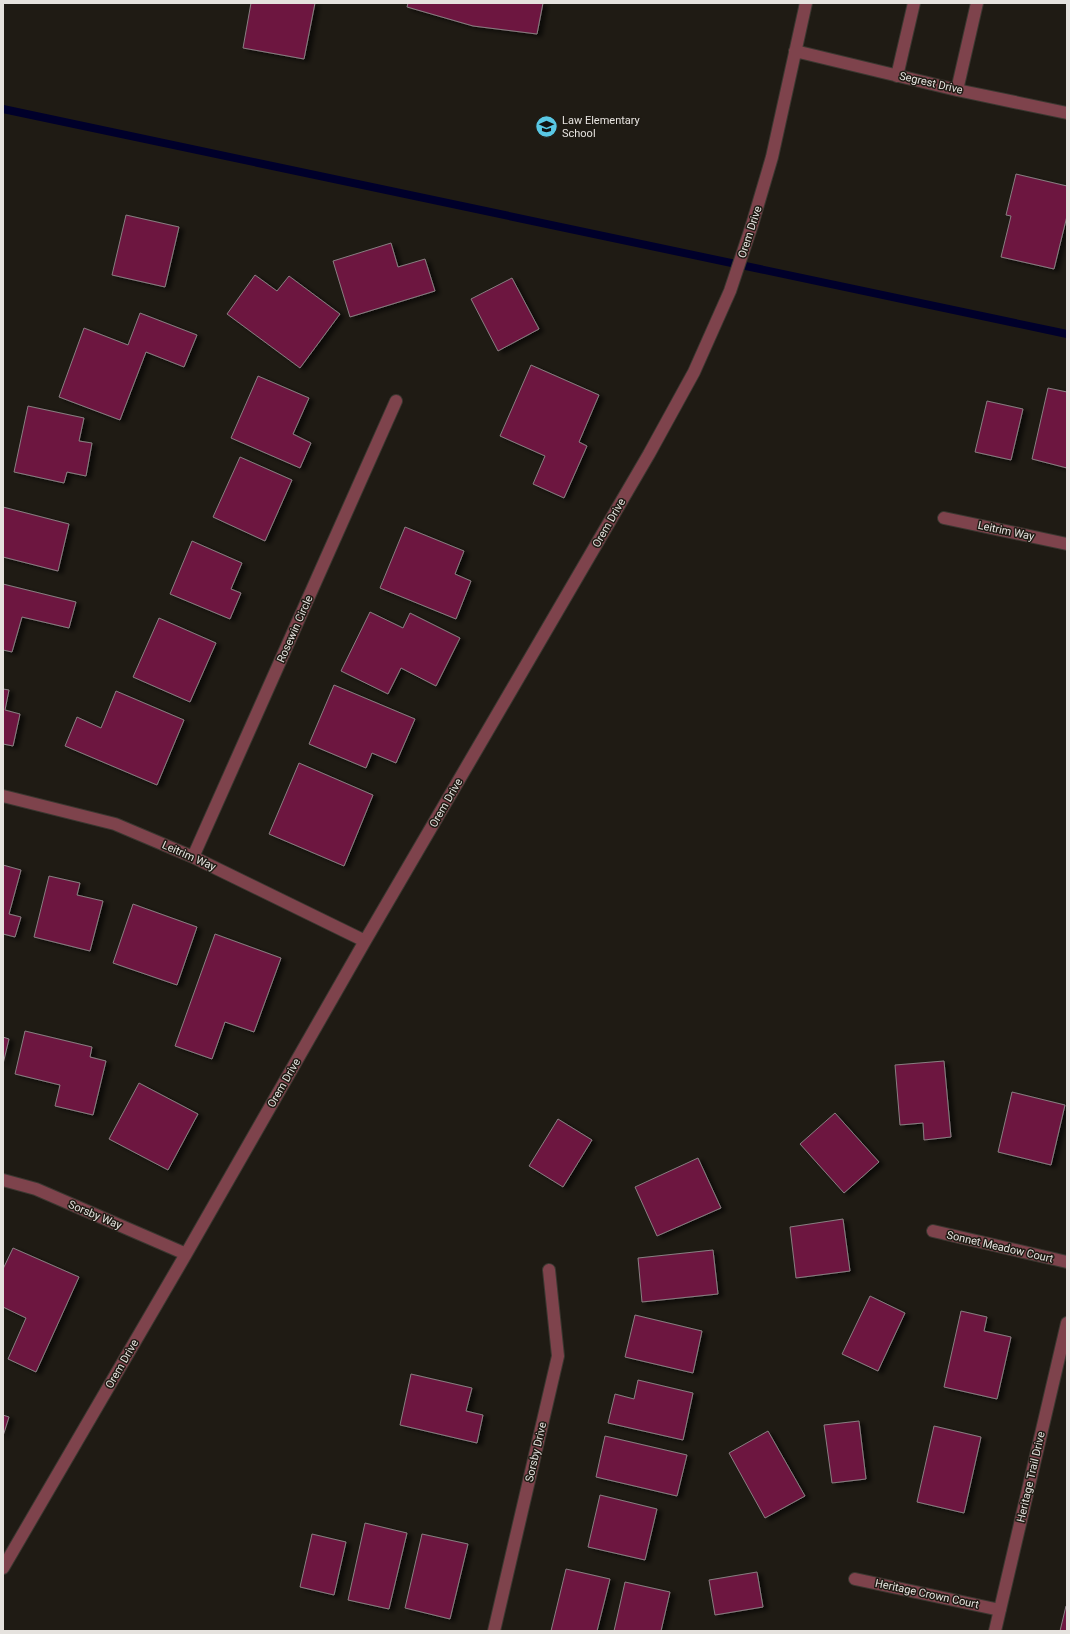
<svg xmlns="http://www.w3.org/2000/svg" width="1070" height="1634" font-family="Roboto,sans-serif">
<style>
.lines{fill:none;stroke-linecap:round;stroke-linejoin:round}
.stream{stroke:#00002a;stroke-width:8}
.building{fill:#6d1941;stroke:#887e81;filter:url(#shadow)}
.minor-casing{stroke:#3b3730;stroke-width:14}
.minor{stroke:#7e434c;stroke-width:12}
.labels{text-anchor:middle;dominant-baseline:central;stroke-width:3;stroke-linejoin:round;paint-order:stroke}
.street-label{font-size:11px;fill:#e5e2de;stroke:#1f1b14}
.poi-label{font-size:11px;fill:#e5e2de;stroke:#1f1b14;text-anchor:start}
</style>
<defs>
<filter id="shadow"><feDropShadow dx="4.5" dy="2.5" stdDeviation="2" flood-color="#0009"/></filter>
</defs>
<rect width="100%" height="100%" fill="#1f1b14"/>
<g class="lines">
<path class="stream" d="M3,109L1067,334"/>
</g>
<path class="building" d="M251,3H315L304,59L243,48Z
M408,3H543L537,34L473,26L407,7Z
M1016,174L1067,186V216L1054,269L1001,257L1011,216L1006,215Z
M126,215L179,227L165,287L112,275Z
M391,243L398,267L425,259L435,291L350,317L333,261Z
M255,275L277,291L289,276L340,314L300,368L227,314Z
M512,278L539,329L498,351L471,299Z
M140,313L197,335L184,367L146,352L120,420L59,397L84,328L128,345Z
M531,365L599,395L579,442L587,446L564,498L533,484L545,456L500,436Z
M258,376L309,398L293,434L311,443L300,468L231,438Z
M1048,388L1067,392V468L1032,459Z
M987,401L1023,409L1011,460L975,452Z
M28,406L84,418L79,441L92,443L86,476L67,472L64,483L14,472Z
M240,457L292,480L265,541L213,517Z
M3,507L69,524L58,571L3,557Z
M405,527L464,551L455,574L471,581L456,619L380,588Z
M192,541L242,563L231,589L241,593L230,619L170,594Z
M3,584L76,602L69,628L22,617L12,652L3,650Z
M370,612L403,628L410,613L460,638L436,686L401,668L388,694L341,671Z
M159,618L216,643L190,702L133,677Z
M334,685L415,719L396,763L372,753L366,768L309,744Z
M3,689L9,690L5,710L20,714L13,746L3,744Z
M116,691L184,720L157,785L65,746L77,717L101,728Z
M299,763L373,795L344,866L269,834Z
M3,865L21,870L9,914L21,917L15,937L3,934Z
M49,876L80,883L77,895L103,901L90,951L34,937Z
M133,904L197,927L177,985L113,963Z
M215,934L281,958L254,1032L225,1022L212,1059L175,1046Z
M25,1031L92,1047L90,1057L106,1061L93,1115L55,1106L60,1085L15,1074Z
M3,1037L9,1039L3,1064Z
M944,1061L951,1137L924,1140L923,1123L900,1125L895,1065Z
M139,1083L198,1114L168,1170L109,1139Z
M1012,1092L1065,1105L1051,1165L998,1152Z
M835,1113L879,1162L844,1193L800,1144Z
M558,1119L592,1140L563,1187L529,1166Z
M698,1158L721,1208L657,1236L635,1187Z
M843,1219L850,1271L796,1278L790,1227Z
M13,1248L79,1277L36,1372L8,1359L26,1318L3,1307V1269Z
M713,1250L718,1294L642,1302L638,1258Z
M870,1296L905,1313L878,1371L842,1354Z
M961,1311L987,1317L984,1331L1011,1337L997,1399L944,1387Z
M635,1315L702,1331L693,1373L625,1357Z
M411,1374L472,1388L466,1411L483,1415L477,1443L400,1425Z
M638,1380L693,1393L683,1440L608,1423L615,1394L634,1399Z
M3,1415L9,1417L3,1436Z
M859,1421L866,1479L832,1483L824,1425Z
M934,1426L981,1437L964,1513L917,1502Z
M768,1431L805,1496L765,1518L729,1453Z
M605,1436L687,1455L677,1496L596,1477Z
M600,1495L657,1509L645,1560L588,1547Z
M365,1523L407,1533L389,1609L348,1600Z
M312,1534L346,1542L334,1595L300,1587Z
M422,1534L468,1544L450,1619L405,1608Z
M566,1569L610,1579L597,1631H551Z
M757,1572L763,1607L715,1615L709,1580Z
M625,1582L670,1592L661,1631H614Z
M1066,1606L1067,1607V1631H1060Z"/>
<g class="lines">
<defs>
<path id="minor" d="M795,51L957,90L1067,113
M897,76L914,3
M957,90L977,3
M944,518L1067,544
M3,796L115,824L193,857L365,941
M193,857L396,401
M3,1180L36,1189L186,1254
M933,1231L1067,1262
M3,1568L186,1254L365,941L649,454L694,372L730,291L752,225L772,157L806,3
M855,1579L1000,1610
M494,1631L558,1356L549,1270
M995,1631L1067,1323"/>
</defs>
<use href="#minor" class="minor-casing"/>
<use href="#minor" class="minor"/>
</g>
<defs>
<symbol id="school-disc" viewBox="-11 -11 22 22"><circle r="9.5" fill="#59c8e5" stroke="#1f1b14"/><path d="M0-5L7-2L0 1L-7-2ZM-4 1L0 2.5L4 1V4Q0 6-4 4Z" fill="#111"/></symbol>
</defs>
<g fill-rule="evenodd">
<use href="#school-disc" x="534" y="114" width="25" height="25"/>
</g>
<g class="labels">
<g class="street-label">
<text transform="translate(931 83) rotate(13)">Segrest Drive</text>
<text transform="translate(750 232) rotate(-72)">Orem Drive</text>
<text transform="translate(609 523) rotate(-60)">Orem Drive</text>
<text transform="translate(1006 531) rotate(12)">Leitrim Way</text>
<text transform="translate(295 629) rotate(-66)">Rosewin Circle</text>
<text transform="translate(446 803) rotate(-60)">Orem Drive</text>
<text transform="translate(189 856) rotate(24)">Leitrim Way</text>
<text transform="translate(284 1083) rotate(-60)">Orem Drive</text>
<text transform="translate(95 1215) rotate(23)">Sorsby Way</text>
<text transform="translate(1000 1247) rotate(13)">Sonnet Meadow Court</text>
<text transform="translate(122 1364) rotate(-60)">Orem Drive</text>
<text transform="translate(536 1452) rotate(-77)">Sorsby Drive</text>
<text transform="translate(1031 1477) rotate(-77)">Heritage Trail Drive</text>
<text transform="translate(927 1594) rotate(12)">Heritage Crown Court</text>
</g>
<g class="poi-label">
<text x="562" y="120">Law Elementary<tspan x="562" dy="13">School</tspan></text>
</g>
</g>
<rect width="1070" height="1634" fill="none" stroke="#e5e2de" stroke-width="8"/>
</svg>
